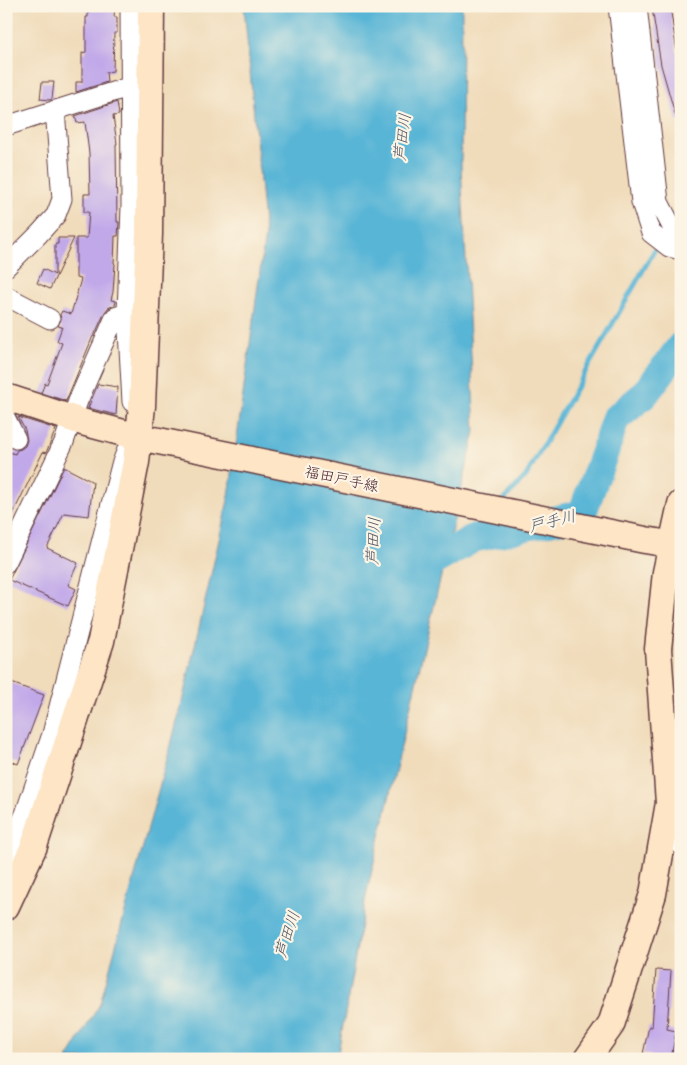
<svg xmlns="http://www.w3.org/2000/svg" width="687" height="1065" font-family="Mali,'Klee One',sans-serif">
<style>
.water{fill:#58b5d6;stroke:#516a80}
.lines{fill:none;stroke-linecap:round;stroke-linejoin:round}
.stream{stroke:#58b5d6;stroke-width:5}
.river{stroke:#58b5d6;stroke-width:29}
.building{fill:#c1a9e9}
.street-casing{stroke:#633b40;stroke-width:21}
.secondary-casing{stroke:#633b40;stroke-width:29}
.street{stroke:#fff;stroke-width:19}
.secondary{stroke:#fde5c5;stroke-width:26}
.labels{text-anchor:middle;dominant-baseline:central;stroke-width:4.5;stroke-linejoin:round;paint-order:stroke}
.street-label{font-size:15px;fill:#4a1f2b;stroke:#fcf5e5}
.water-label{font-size:16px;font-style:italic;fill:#4f5467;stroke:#fcf5e5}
</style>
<rect width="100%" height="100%" fill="#fcf5e5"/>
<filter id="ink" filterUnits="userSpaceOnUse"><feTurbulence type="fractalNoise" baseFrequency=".02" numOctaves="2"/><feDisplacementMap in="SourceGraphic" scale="10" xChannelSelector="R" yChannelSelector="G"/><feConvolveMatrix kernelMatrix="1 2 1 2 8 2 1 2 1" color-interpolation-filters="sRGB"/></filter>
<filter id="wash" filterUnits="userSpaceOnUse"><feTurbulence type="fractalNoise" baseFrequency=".0096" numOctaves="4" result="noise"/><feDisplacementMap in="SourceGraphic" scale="20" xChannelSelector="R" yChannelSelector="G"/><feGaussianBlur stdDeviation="1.12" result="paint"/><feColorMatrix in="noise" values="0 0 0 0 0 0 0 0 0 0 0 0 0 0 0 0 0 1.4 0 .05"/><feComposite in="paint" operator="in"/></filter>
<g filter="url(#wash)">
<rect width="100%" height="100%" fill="#f0dbba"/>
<path class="water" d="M244,6H462L461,166L475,431L366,896L337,1059H67L100,1004L180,711L229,496L265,235Z"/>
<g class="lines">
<path class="stream" d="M672,219L681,204
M501,503L526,476L658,244
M442,552L473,532L488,516"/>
<path class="river" d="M412,574L474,538L582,514L606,448L615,419L644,395L681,346"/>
</g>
<g id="blocks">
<path class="building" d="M88,6H115L114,17H117V33H114L113,71L106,72L107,82L76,92V82H82V53L86,52V17H88Z
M653,6H670L677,52L681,65V120L677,121L661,65L652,8H654Z
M42,82H54L52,99L50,100L40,99Z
M117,102L119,115L113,116L117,144H116L117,222H119L118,236H115L114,263L115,264L113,292L111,300L116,301V302L115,305L108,308L105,312L94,336H93L66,401L41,393L45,383L47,384L62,343L57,341L62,327L58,326L61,319L60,315L62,311L71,314L81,279L76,278V238H87L89,212H84V194H90L89,153L85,122L77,123L75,116Z
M58,238H74L50,289L37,283L43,269L55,275V244H58Z
M98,384L118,387L116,415L88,408Z
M18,417L56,429L46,453L43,452L6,528V451L15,454L17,450L21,449L25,446L27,440L25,430Z
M64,467L93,482L89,516L64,513L47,548L78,563L68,585L76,589L68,606L9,580Z
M6,681L44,695L18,764L6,759Z
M656,970L671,971L667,1029L676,1031L671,1059H651V1056L643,1054L649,1026L652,1027Z"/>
</g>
</g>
<g filter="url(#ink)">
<use href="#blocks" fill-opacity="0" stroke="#633b40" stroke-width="1"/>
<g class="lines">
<defs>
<path id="street" d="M130,6L131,206L127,313L132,402
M618,6L641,202L651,233L669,247L681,250
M637,6L659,202L673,229L681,232
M6,126L122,89L130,88
M6,267L39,234L56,215L62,199L55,110
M6,296L50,319
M6,419L16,439
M6,563L64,442L78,401L115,317L127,313
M670,806L679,833L681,845
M6,856L25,814L52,734L121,465L128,447L137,438"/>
<path id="secondary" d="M6,397L82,422L139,437L645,540L681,546
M6,906L34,846L101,641L136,462L142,406L149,234L151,6
M587,1059L611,1025L653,894L669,803L658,649L666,572L681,504"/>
</defs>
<use href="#street" class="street-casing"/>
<use href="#secondary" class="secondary-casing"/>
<use href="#street" class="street"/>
<use href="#secondary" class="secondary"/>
</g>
</g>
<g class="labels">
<g class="street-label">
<text transform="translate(342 478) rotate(12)">福田戸手線</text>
</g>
<g class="water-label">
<text transform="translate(401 137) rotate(-83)">芦田川</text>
<text transform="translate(552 520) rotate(-14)">戸手川</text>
<text transform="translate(372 541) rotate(-87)">芦田川</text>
<text transform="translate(286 934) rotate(-72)">芦田川</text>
</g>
</g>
<rect width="687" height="1065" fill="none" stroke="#fcf5e5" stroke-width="25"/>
</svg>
